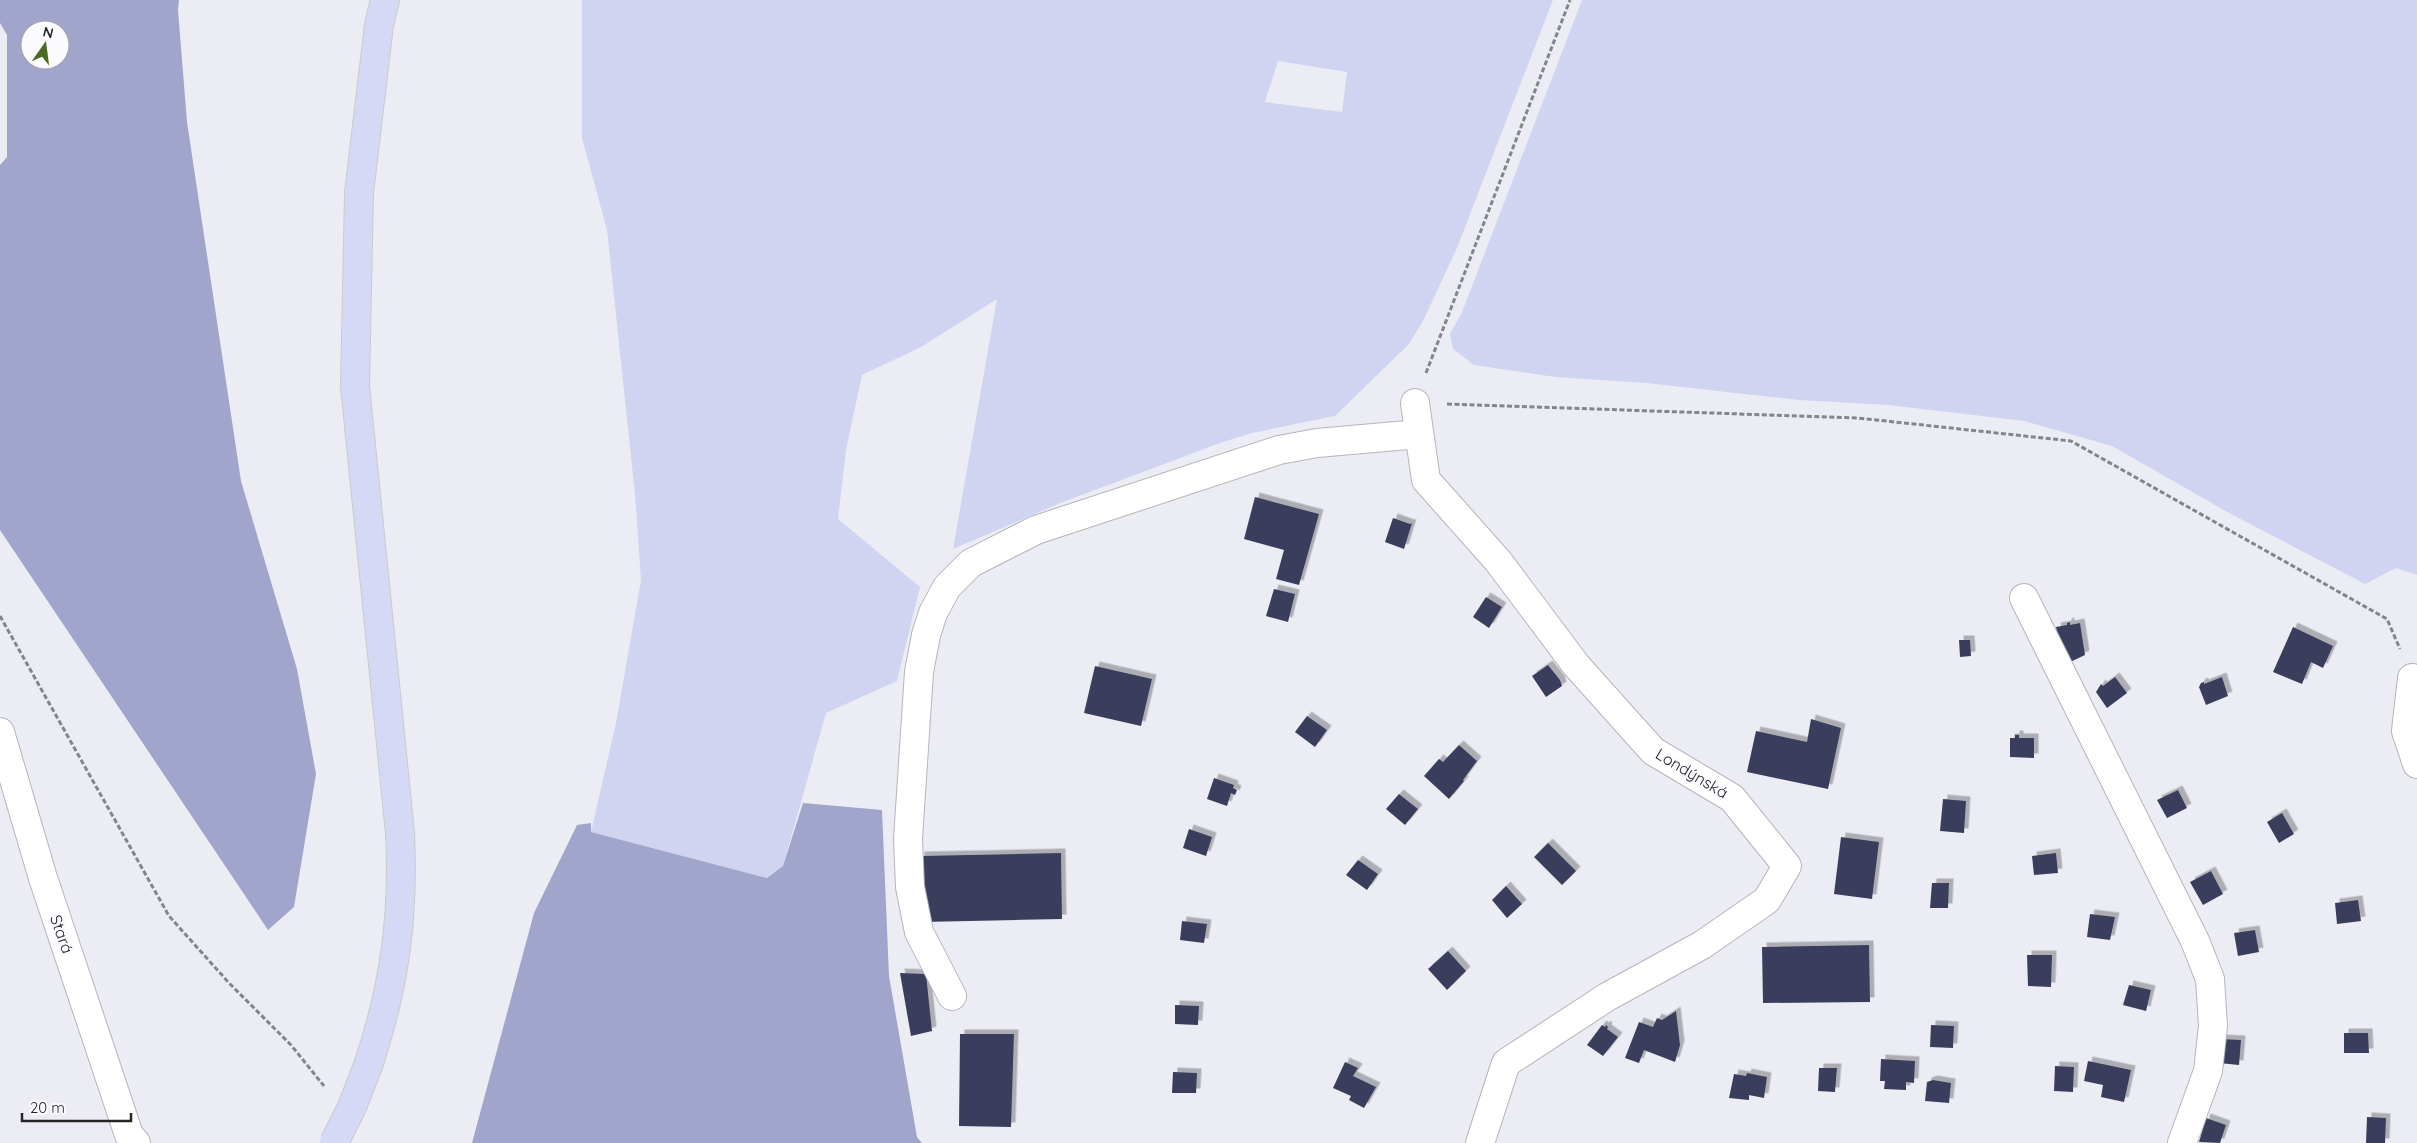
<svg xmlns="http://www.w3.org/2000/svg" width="2417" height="1143" font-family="Quicksand,sans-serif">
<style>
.green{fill:#d1d4f1;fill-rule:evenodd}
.forest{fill:#a2a5cb;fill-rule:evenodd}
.building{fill:#3b3d5d;filter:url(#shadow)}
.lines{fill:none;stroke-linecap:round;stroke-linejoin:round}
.minor-casing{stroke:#b4b5bc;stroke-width:30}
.tertiary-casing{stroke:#b4b5bc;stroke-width:30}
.primary-casing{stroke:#cacbcb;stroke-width:30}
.path{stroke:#84858a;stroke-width:3;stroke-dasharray:5 2.5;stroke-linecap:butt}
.minor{stroke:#fff;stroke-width:28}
.tertiary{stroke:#fff;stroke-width:28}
.primary{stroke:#d6d9f5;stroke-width:28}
.primary-bridge-casing{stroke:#cacbcb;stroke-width:30;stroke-linecap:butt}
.primary-bridge{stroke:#d6d9f5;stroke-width:28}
.labels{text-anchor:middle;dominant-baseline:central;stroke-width:5;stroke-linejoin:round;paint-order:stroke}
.street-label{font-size:16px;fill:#242527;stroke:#fafaff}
</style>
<defs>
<filter id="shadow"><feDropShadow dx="4.5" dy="-4.5" stdDeviation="0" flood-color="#0004"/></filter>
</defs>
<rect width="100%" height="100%" fill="#ecedf4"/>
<path class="green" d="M582,0H1553L1457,248L1424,319L1409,344L1335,416L1252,433L1220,443L1058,504L953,549L997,299L921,347L862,375L846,450L838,519L920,587L897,681L826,713L783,866L767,878L591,832L616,723L641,580L635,495L607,230L582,138ZM1278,61L1347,72L1342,112L1265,102Z
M1582,0H2417V575L2396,568L2365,584L2229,513L2112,446L2024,421L1888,405L1799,400L1646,383L1555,377L1474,365L1453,349L1450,334L1462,312Z"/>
<path class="forest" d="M0,0H179L178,10L187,122L241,481L297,669L316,774L294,907L268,930L0,530V165L7,157V35L0,23ZM30,30H60V60H30Z
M803,803L882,810L889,976L917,1137L922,1143H472L534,913L577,825L591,823V832L767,878L783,866Z"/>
<path class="building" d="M1255,497L1319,514L1299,585L1276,579L1284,550L1244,539Z
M1393,518L1410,524L1412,523L1404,549L1385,542Z
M1274,589L1295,594L1288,622L1266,616Z
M1486,597L1502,607L1489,628L1473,617Z
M2070,622V625L2080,623L2085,655L2066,664L2059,646L2056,627L2067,625V623Z
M2293,627L2333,646L2323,668L2311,662L2302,684L2273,672Z
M1959,640H1970L1971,656L1960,657Z
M1548,665L1560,680L1562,686L1546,697L1532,676Z
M1095,666L1152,679L1141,726L1084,713Z
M2115,677L2127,693L2107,708L2096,692L2101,684L2103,686Z
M2222,677L2228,696L2206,705L2199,687L2201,683L2204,682V684Z
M1307,716L1327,730L1315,747L1295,732Z
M1811,719L1841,728L1828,789L1747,772L1756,731L1807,742Z
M2015,735H2019V738H2034V758L2010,757V738H2015Z
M1459,745L1477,761L1463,780L1464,781L1449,799L1424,776L1439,759L1443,762Z
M1214,778L1234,785L1233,788L1237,790L1235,795L1231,793L1227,806L1207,799Z
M2178,790L2187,808L2167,818L2157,800Z
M1399,794L1418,809L1405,825L1386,809Z
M1943,799L1966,801L1964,833L1940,831Z
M2282,813L2294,834L2279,843L2267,822Z
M1189,829L1212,837L1206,856L1183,848Z
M1841,837L1879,842L1872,899L1834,894Z
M1548,843L1576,871L1562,885L1534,857Z
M1061,853L1062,919L921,922L920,856Z
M2056,853L2058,873L2034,875L2032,856Z
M1358,860L1378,874L1367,890L1346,875Z
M2211,871L2223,894L2203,905L2190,882Z
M1932,883H1949L1948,908H1930Z
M1506,886L1522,904L1507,918L1492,900Z
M2358,900L2361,921L2337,924L2335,903Z
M2090,914L2115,917L2110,940L2087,937Z
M1182,921L1207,924L1204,943L1180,940Z
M2255,930L2259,952L2238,956L2234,933Z
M1869,945L1870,1002L1763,1003L1762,947Z
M1448,951L1466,971L1447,990L1428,969Z
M2027,955H2052L2051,987L2028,986Z
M900,973L926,974L932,1031L911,1036Z
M2129,985L2151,990L2146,1011L2123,1005Z
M1175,1005L1199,1006L1198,1025L1175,1024Z
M1676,1011L1680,1045L1675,1062L1644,1050L1639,1063L1625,1058L1639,1022L1653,1027L1657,1018L1662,1020Z
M1602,1025L1605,1027L1606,1025L1608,1027L1607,1029L1618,1037L1603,1056L1587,1045Z
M1931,1025L1954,1026L1953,1048L1930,1047Z
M2344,1033H2368L2369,1053H2344Z
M960,1034H1014L1011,1127L959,1126Z
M2221,1039L2241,1040L2239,1065L2219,1063Z
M1881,1059L1915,1061L1914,1083L1906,1082V1090L1884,1089L1885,1081H1880Z
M2088,1061L2131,1070L2124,1102L2101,1097L2103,1085L2084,1081Z
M1345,1062L1358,1068L1353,1076L1376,1087L1364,1108L1349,1100L1351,1096L1333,1088Z
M2055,1066L2074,1067L2073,1092L2054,1091Z
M1819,1068H1837L1835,1092L1818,1091Z
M1173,1072L1197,1073L1196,1093H1172Z
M1747,1073L1767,1077L1764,1098L1749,1095V1100L1729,1098L1734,1074L1746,1076Z
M1933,1080L1951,1083L1949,1103L1925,1101L1927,1082Z
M2367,1117L2386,1118L2385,1143H2366Z
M2206,1118L2226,1125L2220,1143L2199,1142Z"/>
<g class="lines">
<defs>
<path id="minor" d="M1415,403L1426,480L1498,561L1576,665L1653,751L1732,798L1787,866L1767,900L1702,945L1607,997L1506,1063L1480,1143
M2024,598L2195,941L2210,979L2213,1026L2208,1071L2182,1143
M2412,678L2406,731L2417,764
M952,996L919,932L910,887L908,839L919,672L926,635L933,613L947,587L971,563L1036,530L1279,450L1317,443L1419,434"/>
<path id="tertiary" d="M0,732L43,878L129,1135L136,1143"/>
<path id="primary" d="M369,1063C395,983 404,917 400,833L355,386L359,193L379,25L385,0"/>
</defs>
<use href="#minor" class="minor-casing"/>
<use href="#tertiary" class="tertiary-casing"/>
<use href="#primary" class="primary-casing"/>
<path class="path" d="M1426,373L1570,0
M1447,404L1858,418L2071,441L2387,619L2400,649
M0,616L169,916L229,983L291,1045L324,1086"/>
<use href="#minor" class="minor"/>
<use href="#tertiary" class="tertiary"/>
<use href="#primary" class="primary"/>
<defs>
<path id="primary-bridge" d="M334,1143L352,1107L369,1063"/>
</defs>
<use href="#primary-bridge" class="primary-bridge-casing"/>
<use href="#primary-bridge" class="primary-bridge"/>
</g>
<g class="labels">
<g class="street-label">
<text transform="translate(1692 773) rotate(31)">Londýnská</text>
<text transform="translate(62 934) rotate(71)">Stará</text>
</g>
</g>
<g transform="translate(45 45) rotate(14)"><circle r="24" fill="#fafaff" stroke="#a4a5a9"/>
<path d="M0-4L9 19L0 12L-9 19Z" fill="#496b23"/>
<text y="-8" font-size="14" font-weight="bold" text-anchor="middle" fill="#242527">N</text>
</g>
<path d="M22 1113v8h109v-8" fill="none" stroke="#242527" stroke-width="2.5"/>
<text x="30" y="1113" font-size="15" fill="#242527" stroke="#fafaff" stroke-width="4" paint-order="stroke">20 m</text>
</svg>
